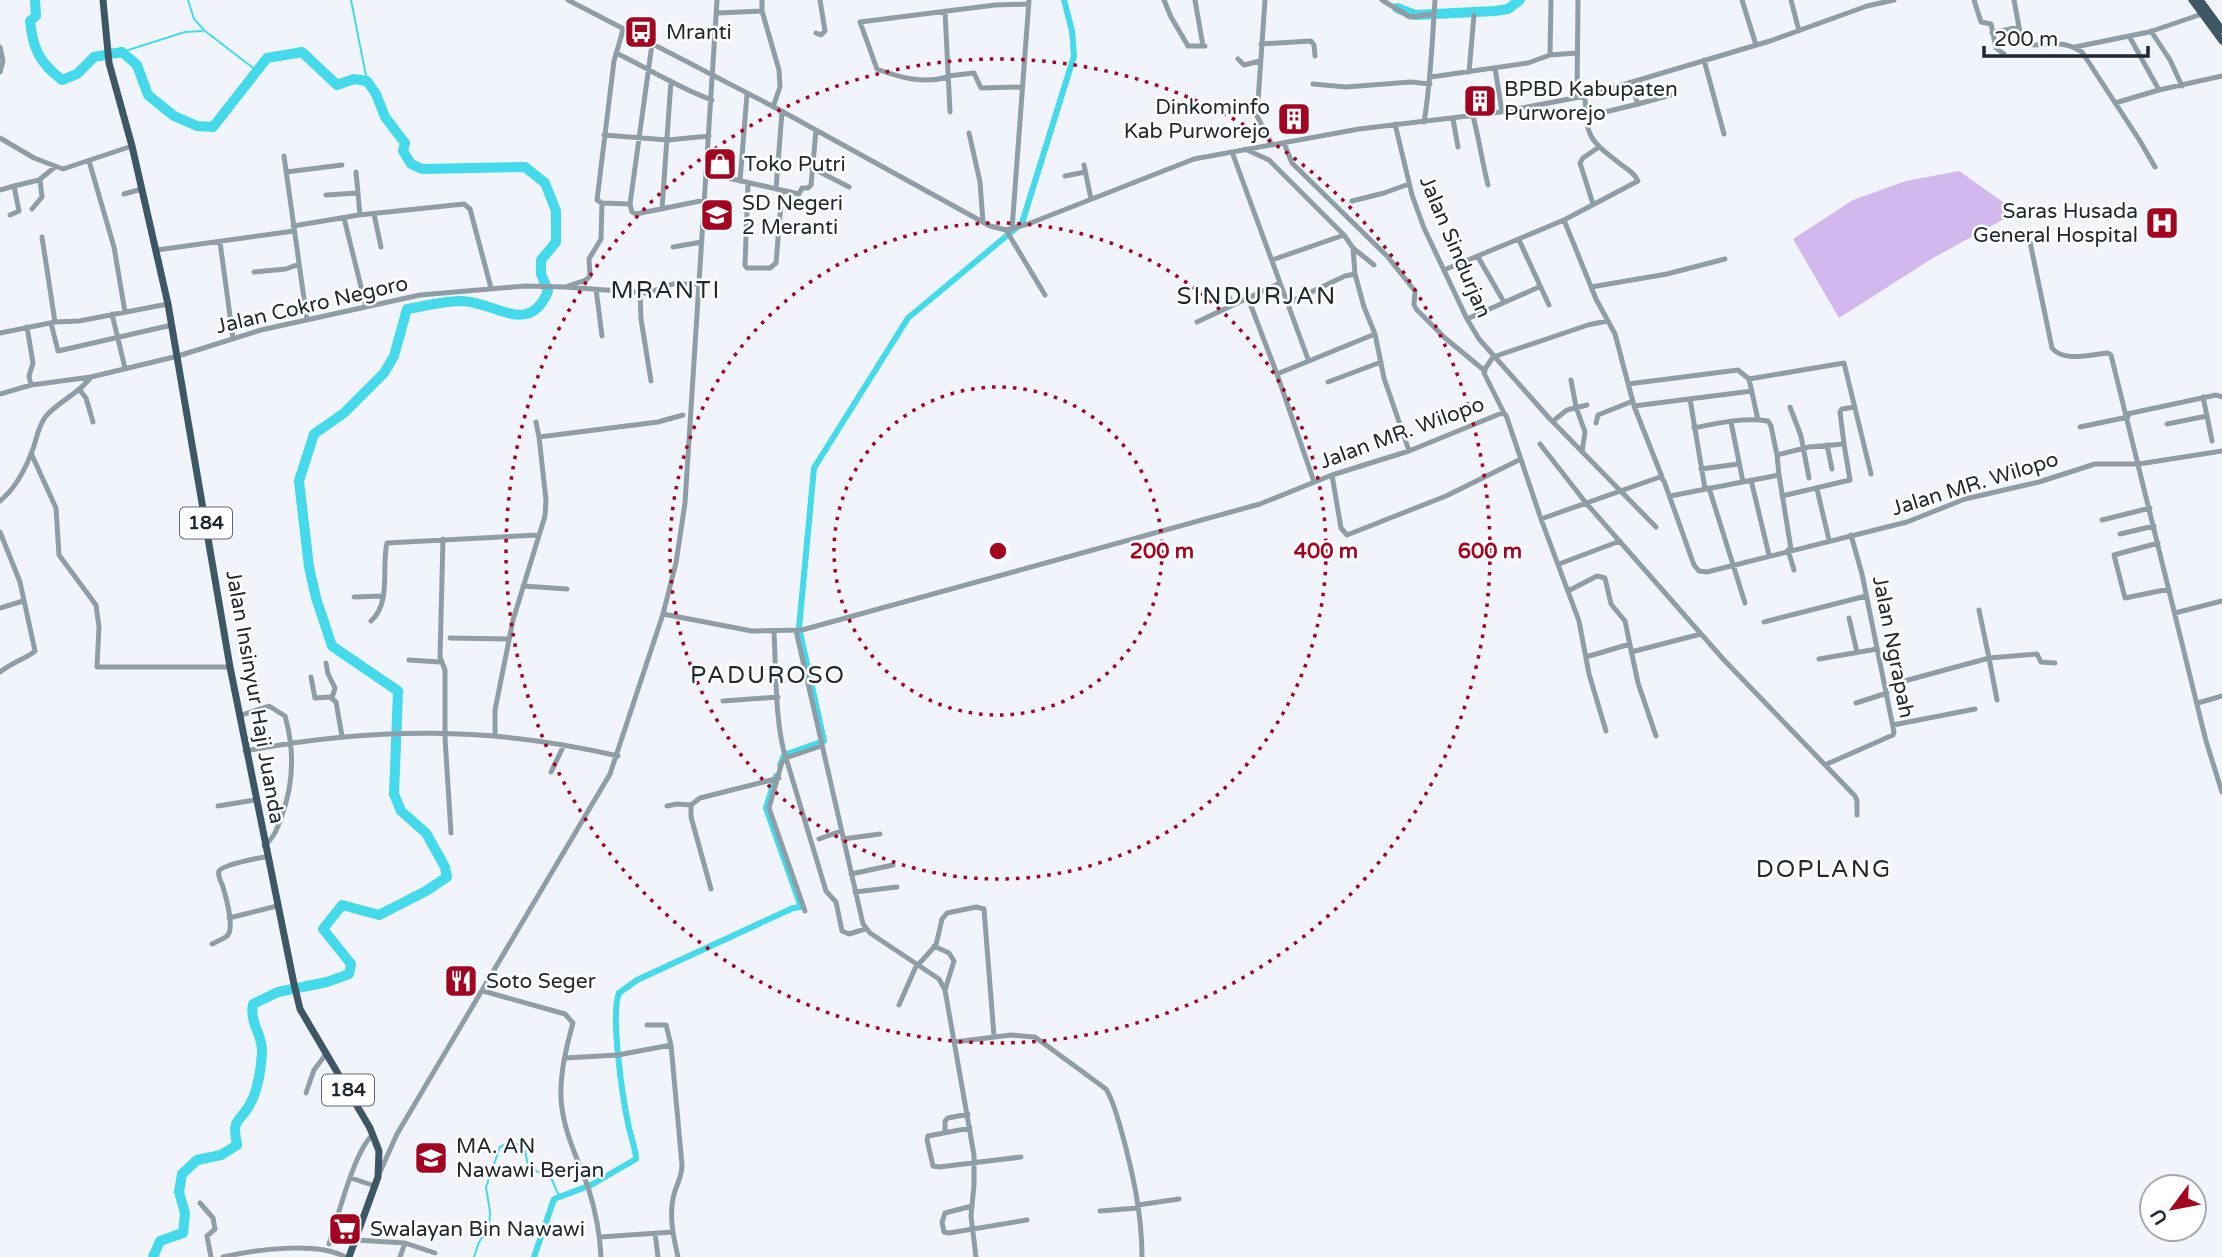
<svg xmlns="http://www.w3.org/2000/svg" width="2222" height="1257" font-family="'Varela Round',sans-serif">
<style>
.green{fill:#d2b8ed}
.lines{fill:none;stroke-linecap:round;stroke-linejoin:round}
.stream{stroke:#44d9eb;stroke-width:2}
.canal{stroke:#44d9eb;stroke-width:6}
.river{stroke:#44d9eb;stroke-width:10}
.minor{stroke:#8f9ea6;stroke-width:5}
.major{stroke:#3d5765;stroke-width:7}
.ring{fill:none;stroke:#a30520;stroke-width:3.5;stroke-dasharray:3.5 7}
.labels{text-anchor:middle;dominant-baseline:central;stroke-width:5;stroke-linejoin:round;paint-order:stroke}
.shield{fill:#fff;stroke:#636870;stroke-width:2}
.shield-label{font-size:19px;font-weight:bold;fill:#202832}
.poi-label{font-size:21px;fill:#202832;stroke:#fff;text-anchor:start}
.street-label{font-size:21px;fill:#202832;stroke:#fff}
.quarter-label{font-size:24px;letter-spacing:2px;fill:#202832;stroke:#fff}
.centre{fill:#a30520;stroke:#fff;stroke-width:3.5}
.ring-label{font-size:21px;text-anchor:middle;font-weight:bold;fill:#a30520;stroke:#fff;stroke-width:5;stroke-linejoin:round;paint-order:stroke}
</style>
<rect width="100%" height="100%" fill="#f1f5fb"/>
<path class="green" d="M1959,171L2017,212L1933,258L1839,318L1793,239L1853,200L1906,181Z"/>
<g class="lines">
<path class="stream" d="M188,0L194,19L205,31L257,71
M351,0L367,81
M122,52L185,32L202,31
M474,1257L479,1242L489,1229L490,1212L486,1187L500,1147L508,1143L524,1145L528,1166L552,1180L559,1196"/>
<path class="canal" d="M780,765L784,755L824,741L799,628L814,468L908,318L1022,223L1074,56L1072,31L1064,0
M534,1257L554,1199L591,1185L636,1159C636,1149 631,1138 629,1128C623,1101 610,1015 619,993L637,980L793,908L801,907L766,808L776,776"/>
<path class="river" d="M35,0L36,16L30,21C33,50 40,63 62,80L77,74L94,57L122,52L137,65L148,95L174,116L197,126L213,127L267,58L302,52L337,85L354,79L367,81L376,94L385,117L405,143L403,151L411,164L422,169L525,167L545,183L556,211V242L541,260V274L548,291C529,337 496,302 462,301C444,301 425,306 407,309L394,356L384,373L344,413L314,434L299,481L309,567L316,598L332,646L398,691L394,794L401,811L426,833L445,867L447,877L426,891L379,915L342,905L323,929L351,964L349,974L327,982L278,992L253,1004C249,1023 263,1035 262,1052C261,1069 258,1091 249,1106C237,1125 232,1118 237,1145L221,1155L197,1160L182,1174L179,1192L185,1213L183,1233L160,1241L153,1257
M1397,8L1415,15L1495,11L1508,9L1520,0"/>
<path class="minor" d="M568,0L776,108L990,226L1006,230L1028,224L1194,159L1359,129L1501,112L1585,96L1770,41L1867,6L1894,0
M1164,0L1171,17L1188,46H1205
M1195,0L1203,46
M1265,0L1257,116L1272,145
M1382,0L1410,17L1433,14
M1742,0L1756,45
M1791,0L1799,31
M1974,0L1981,22L1991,24L1996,48L2004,54
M2014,0L2022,43C2039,50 2058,36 2082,52L2140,141L2155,167
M762,11L779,70L780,87L773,107
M945,11L950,112
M717,13L762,11V0
M623,30L614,61L597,200L602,203L630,204L632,212L636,214L705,200
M2151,31L2170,60L2182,86
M816,33L821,35L825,31L820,0
M1992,33L2019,27
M2129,36L2159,90
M1261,44L1311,41L1314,45L1315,56
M0,47L3,61L0,72
M2075,47L2149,32L2202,14
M616,53C648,68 678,88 712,100
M1550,55L1551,0
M1238,59L1244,65L1260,61
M1704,60L1724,134
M1495,68L1502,112
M1469,72L1474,15
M948,76L974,73L981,88L1022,87
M948,77C923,84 901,78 877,69L860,22L995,5L1029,4
M1431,77L1528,63L1550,55L1577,53
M1313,84L1346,87L1411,82L1430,84
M1577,96L1578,0
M2115,103L2159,90L2222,76
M1638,104L1671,95
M1601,113L1638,104L1630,82
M1473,116C1479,139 1482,161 1488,185
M1453,119L1458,147
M1424,122C1431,82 1432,41 1435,0
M1395,124L1412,195L1424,228L1467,319L1479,339L1550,419L1656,527
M969,133L980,182L983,222
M604,135L668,140L709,136
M0,138L34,158L63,169L132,146
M1284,143L1292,163L1387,256L1415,291L1414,305L1417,310L1445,338L1485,371
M1245,149L1269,160L1344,235L1353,248L1374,265
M1232,152L1308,359
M284,156L307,320
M89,161L114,247L125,312
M1084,165L1091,199
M812,168L849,187
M286,172L342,165
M356,172L360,215
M706,173L799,194L802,188H808L811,185L816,130
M1065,176L1085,172
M740,181L747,94
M748,183L745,265L747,268H770L776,263L782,192
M776,189L782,112
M0,190L14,186
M124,194L142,189
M326,195L358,193
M1352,201L1384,193L1409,184
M630,204L652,44
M1593,204L1580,163L1583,158L1599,147
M32,209L42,197L40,180
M662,209L671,81
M374,214L381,247
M10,215L19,211L14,186L39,180L55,167
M344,218L366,307
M1564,220L1638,181C1635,174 1629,170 1623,166C1589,140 1586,138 1585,96
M293,226L359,215L464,204L470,209L491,288
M1012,229L1029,0
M1006,230L1045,295
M42,237L55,322
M1519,240L1549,305
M220,242L233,338
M2030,242L2052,348C2064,363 2092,354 2108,353L2111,355L2206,741L2222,792
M673,247L702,242
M1353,248L1355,274L1364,307L1375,334L1384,378L1409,451
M157,250L294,231
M1478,257L1504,302
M1272,260L1344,235
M1444,270L1564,220L1596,299L1615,334L1634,406L1662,477
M254,272L286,269L299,264
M568,286L586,280L590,276L589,259L601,239L602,203
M1591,287L1667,274L1725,259
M596,289L602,336
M1226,289L1232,305
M640,293L641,319L651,381
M1248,298L1277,374L1314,482
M1288,303L1345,276L1355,274
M112,314L125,368
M1467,319L1539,287
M1197,322L1280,283
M51,323L58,351L172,325
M27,327L33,363L29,376L31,385
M0,333L55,322L79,321L168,304
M1493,357L1588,325L1607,321
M1493,357L1485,369L1484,373L1504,413
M1277,374L1375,334
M1749,379L1758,420
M1571,380L1576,407L1585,432L1582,452
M1328,382L1381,362
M1628,384L1738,370L1749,379L1844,363L1871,474
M79,389L86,398L93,422
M0,394L31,385L91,377L178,356L261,330L420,295L525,286L565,287L647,293L673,284H699
M2203,397L2207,416
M1690,399L1705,489
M1634,406L1752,391
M1790,407L1801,436L1809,478
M2127,414L2216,395L2222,397
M1553,421L1567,410L1587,405
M536,422L539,437
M1731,422L1743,482
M1596,423L1598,415L1633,401
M2167,424L2207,416L2212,441
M2080,427L2128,417
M1694,428C1718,423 1744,417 1768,421L1771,426L1777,455
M1540,444L1586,503L1724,660L1855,796L1857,801V815
M1827,445L1832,469
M31,453L56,508L59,555L96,605L99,627L97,667H230
M1701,469L1738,464
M1332,475L1341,528L1347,535L1446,496L1519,460
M1779,475L1791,549
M1751,480L1769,555
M1709,488L1745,603
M1817,489L1829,540
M1670,496L1779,475L1777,455L1809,447L1844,444L1840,412L1842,409L1855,407
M1782,496L1850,480L1844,444
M0,501C16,488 27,466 34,446C37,436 39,425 46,416C59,401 80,393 91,377
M1541,519L1579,621L1589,674L1606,731
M2102,520L2150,508
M0,532L20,582L35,651C29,657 11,663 0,672
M2120,534L2154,526
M443,539L440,657L445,670V738L451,833
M2158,543L2114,555L2125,598L2169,589
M1788,550L1794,570
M1559,564L1620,541
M523,586L567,589
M1568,591L1597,576L1605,578L1611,604L1625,621L1638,683L1656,736
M354,597L382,596
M0,608L23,601
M1979,610L1989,658L2037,654L2041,662L2055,663
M2175,613L2222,601
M663,614L752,631L802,630L1260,504L1332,475L1409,451L1502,413L1506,415L1541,519L1660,477L1664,481L1694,565L1699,571L1707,572L1907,522L1965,499L2039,482L2095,464H2139L2222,451
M1849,618L1857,652
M371,621C392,602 381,567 387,543L538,535
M1764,622L1866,596
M796,631L863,924L870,933L939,979L945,990L974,1155V1185L971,1216L976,1257
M774,632C776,667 775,727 786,758L782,762L769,808L805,911
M450,638L509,639
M1631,652L1701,634
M1586,657L1630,644
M1819,659L1877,649
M409,660L440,662
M326,663L328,674L335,688L332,698
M311,677L315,698L330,697L336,702L342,736
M1886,686L1989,658L1997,700
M723,701L778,697
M1856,703L1887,693
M2198,703L2222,696
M239,716L269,706L285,716C295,751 294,784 281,818C277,829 274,838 264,846
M1893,725L1975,709
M495,734V710L513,620L545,516L546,500L539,437L658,422L683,415
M821,746L786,758L826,891L836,902L842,931L849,934L865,929
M245,751C372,727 492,726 618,756
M1826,766L1827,764L1893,735L1894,732L1862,574L1851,535
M551,772L564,745
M218,806L255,800
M667,806L677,804L691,805
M819,839L841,831
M843,839L880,834
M851,874L893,865
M711,889L691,817V805L700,798L779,778
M855,892L897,887
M229,918L277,906
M212,944C216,942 223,939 227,936C235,929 226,897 223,887C222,883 217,876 219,871C222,865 258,858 266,857
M934,946L949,953L954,961L945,990
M918,965L936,945L942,919L947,913L976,907L984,909L994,1036
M483,991L565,1014L573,1023C566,1048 560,1073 561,1099C563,1130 577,1158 588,1187C595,1209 600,1234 601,1257
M899,1005L917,964
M647,1025H666L671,1045L682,1165C682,1179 675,1186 673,1199C669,1218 674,1239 678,1257
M954,1042L1011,1035L1035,1037L1106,1089C1113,1100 1116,1113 1120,1126C1132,1169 1142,1212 1142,1257
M565,1058L618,1055L671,1045
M306,1093L314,1070L326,1054
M970,1128L928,1136L927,1140L933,1166L939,1167L1021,1157
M945,1132V1121L948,1118L968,1114
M380,1172L397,1134L610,774L663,614L676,563L685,503L717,0
M351,1178L375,1186
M200,1203L213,1218L215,1229L207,1236L211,1257
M1138,1205L1179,1199
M972,1206L945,1213L942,1222L944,1232L949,1233L1027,1220
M1100,1211L1138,1208
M655,1233L658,1257
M600,1237L673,1232
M356,1240L405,1243L435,1253
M329,1244C337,1220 355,1148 373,1135
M223,1257C254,1250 317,1241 345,1257
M400,1257L405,1243"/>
<path class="major" d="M103,0L109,63L132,146L168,304L230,667L294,984L300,1009L370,1128L379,1151L378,1177L349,1257
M2192,0L2222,41
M2200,0L2222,30"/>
</g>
<g class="ring">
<circle cx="998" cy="551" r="164"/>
<circle cx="998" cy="551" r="328"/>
<circle cx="998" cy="551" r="492"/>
</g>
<defs>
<symbol id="bus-square" viewBox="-11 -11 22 22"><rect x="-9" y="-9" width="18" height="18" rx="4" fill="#a30520" stroke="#fff"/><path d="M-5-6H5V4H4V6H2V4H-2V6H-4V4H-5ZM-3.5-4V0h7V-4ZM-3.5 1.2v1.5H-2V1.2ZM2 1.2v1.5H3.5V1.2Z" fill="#fff"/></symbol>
<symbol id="building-square" viewBox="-11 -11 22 22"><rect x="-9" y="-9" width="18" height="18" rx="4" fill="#a30520" stroke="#fff"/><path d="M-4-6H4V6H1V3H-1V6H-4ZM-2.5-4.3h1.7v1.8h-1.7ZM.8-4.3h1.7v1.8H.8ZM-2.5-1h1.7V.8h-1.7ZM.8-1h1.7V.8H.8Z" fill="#fff"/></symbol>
<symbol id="shop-square" viewBox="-11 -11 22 22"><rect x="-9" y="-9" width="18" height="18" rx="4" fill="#a30520" stroke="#fff"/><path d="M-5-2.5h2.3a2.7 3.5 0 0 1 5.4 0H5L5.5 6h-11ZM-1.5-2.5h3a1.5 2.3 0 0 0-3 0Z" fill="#fff"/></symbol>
<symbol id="school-square" viewBox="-11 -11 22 22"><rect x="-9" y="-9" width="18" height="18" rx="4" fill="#a30520" stroke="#fff"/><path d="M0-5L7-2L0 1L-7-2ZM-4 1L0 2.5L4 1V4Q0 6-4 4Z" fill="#fff"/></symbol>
<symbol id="hospital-square" viewBox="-11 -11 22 22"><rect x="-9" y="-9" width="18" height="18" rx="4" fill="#a30520" stroke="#fff"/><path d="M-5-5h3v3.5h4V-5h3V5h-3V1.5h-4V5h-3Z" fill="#fff"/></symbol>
<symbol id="restaurant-square" viewBox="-11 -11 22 22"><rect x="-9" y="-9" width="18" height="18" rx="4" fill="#a30520" stroke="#fff"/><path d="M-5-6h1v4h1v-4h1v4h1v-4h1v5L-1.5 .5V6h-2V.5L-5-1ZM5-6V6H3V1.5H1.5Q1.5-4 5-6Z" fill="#fff"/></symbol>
<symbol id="supermarket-square" viewBox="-11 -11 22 22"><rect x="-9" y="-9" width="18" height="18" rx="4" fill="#a30520" stroke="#fff"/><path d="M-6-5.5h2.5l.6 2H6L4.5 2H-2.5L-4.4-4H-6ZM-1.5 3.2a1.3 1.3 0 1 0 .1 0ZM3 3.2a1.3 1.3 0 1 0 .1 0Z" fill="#fff"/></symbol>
</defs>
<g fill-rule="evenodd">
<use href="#bus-square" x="622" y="13" width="38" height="38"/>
<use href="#building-square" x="1461" y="82" width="38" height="38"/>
<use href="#building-square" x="1275" y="100" width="38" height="38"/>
<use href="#shop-square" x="701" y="145" width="38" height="38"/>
<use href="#school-square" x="698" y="196" width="38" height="38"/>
<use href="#hospital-square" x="2143" y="204" width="38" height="38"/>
<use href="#restaurant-square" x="442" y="962" width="38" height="38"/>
<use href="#school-square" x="412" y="1139" width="38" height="38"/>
<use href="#supermarket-square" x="326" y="1210" width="38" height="38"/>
</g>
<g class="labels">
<g class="shield">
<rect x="180" y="507.5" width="52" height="31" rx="5"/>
<rect x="322" y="1074.5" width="52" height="31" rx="5"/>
</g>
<g class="shield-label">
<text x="206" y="523">184</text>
<text x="348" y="1090">184</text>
</g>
<g class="poi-label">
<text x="666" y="32">Mranti</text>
<text x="1504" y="89">BPBD Kabupaten<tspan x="1504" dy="24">Purworejo</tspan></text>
<text x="1270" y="107" text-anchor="end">Dinkominfo<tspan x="1270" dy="24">Kab Purworejo</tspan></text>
<text x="744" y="164">Toko Putri</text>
<text x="742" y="203">SD Negeri<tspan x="742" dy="24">2 Meranti</tspan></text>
<text x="2138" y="211" text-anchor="end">Saras Husada<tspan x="2138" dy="24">General Hospital</tspan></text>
<text x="486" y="981">Soto Seger</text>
<text x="456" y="1146">MA. AN<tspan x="456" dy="24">Nawawi Berjan</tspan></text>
<text x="370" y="1229">Swalayan Bin Nawawi</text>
</g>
<g class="street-label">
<text transform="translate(1455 247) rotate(67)">Jalan Sindurjan</text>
<text transform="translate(312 305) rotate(-13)">Jalan Cokro Negoro</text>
<text transform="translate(1402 433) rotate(-20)">Jalan MR. Wilopo</text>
<text transform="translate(1975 484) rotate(-17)">Jalan MR. Wilopo</text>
<text transform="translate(1893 647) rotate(79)">Jalan Ngrapah</text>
<text transform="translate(255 697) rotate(80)">Jalan Insinyur Haji Juanda</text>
</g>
<g class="quarter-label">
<text x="666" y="290">MRANTI</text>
<text x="1257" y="296">SINDURJAN</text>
<text x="768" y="675">PADUROSO</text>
<text x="1824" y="869">DOPLANG</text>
</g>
</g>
<circle cx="998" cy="551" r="10" class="centre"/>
<g class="ring-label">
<text x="1162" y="558">200 m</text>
<text x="1326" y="558">400 m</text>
<text x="1490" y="558">600 m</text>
</g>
<g transform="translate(2173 1208) rotate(238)"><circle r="33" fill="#ffffff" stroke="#a6a9ad" stroke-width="2"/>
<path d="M0-5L12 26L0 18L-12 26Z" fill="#a30520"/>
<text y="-10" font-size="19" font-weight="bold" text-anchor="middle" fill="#202832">U</text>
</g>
<path d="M1984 46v10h164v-10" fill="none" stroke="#202832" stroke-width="3.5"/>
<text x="1994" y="46" font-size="21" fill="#202832" stroke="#ffffff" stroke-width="5" paint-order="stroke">200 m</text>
</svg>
